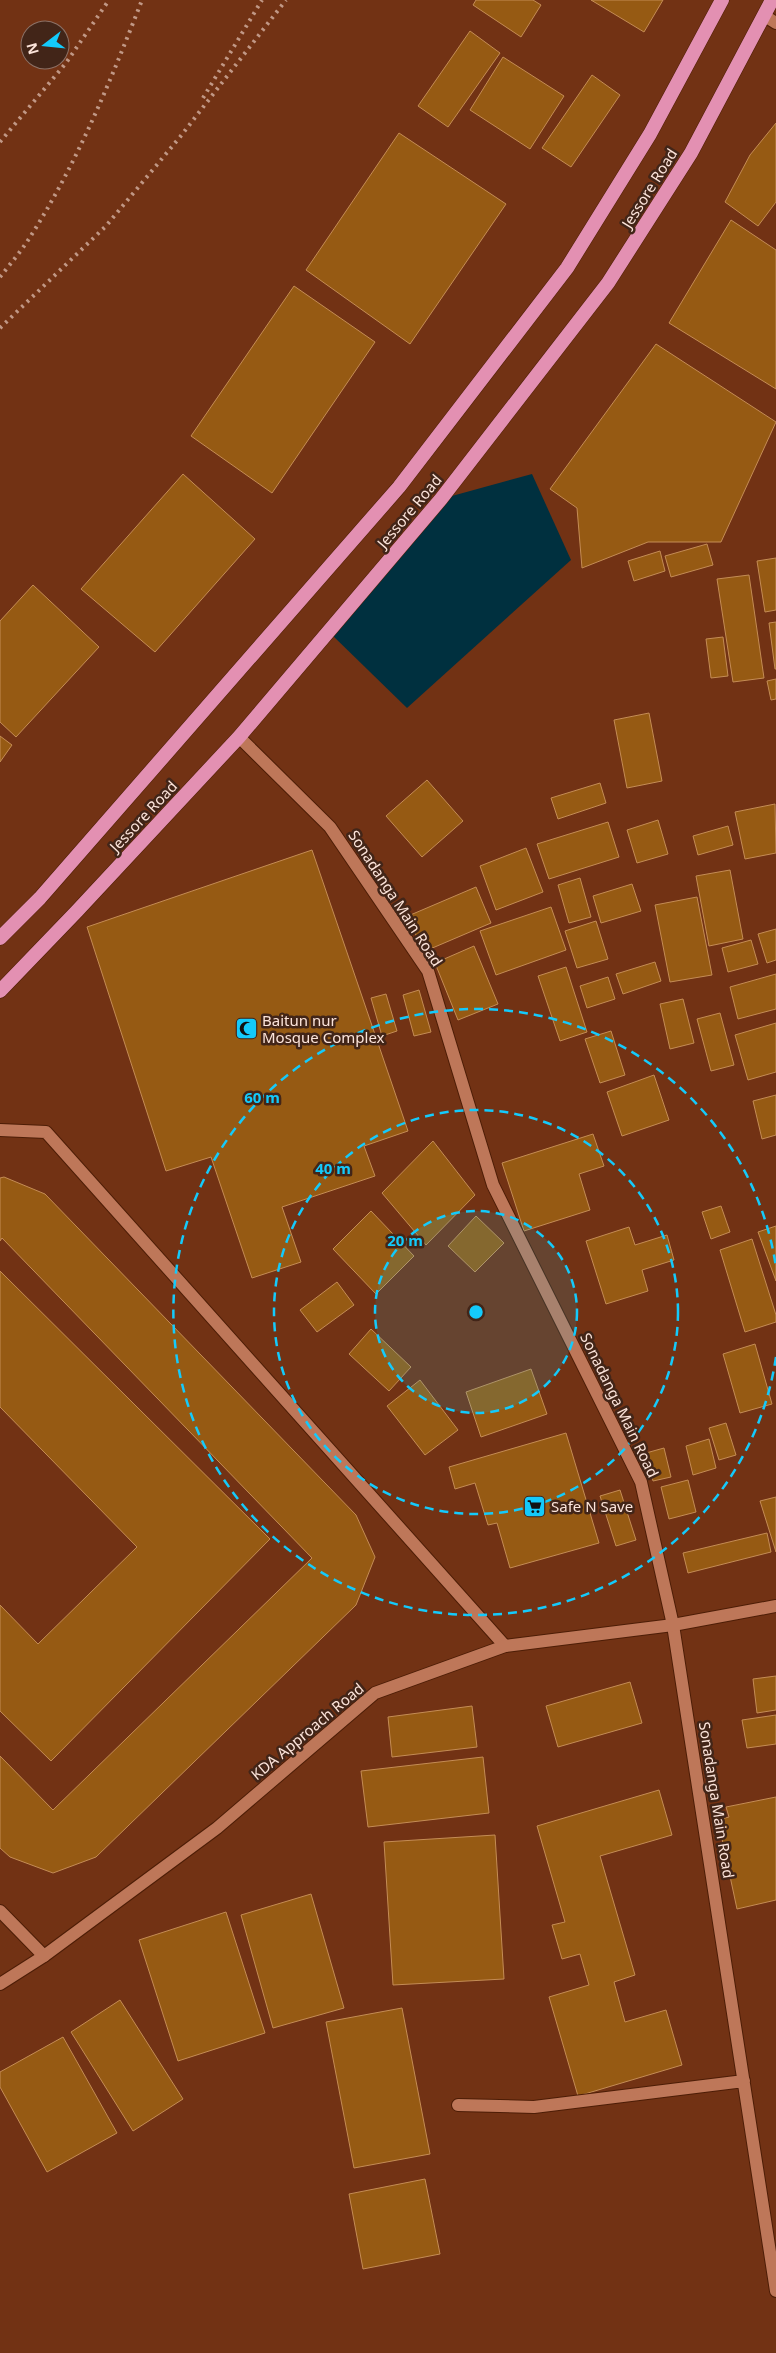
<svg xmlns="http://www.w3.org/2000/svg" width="776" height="2353" font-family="'Noto Sans',sans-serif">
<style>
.water{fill:#00303f}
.building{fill:#965a13;stroke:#c48c55}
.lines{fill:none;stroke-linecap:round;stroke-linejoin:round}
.minor-casing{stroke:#4d1d06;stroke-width:14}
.tertiary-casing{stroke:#4d1d06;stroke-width:14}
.secondary-casing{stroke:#4d1d06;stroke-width:14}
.trunk-casing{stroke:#4d1d06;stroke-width:15}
.minor{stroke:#be7759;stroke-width:12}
.tertiary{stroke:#be7759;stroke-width:12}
.secondary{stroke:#be7759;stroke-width:12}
.trunk{stroke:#e390b2;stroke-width:14}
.rail{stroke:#c19886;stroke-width:4;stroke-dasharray:2.5 5;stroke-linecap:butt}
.ring{fill:none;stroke:#14cafb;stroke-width:2.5;stroke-dasharray:9 6}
.labels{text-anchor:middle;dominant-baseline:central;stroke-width:5;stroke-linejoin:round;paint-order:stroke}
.street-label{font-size:15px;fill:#fce4da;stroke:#422518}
.poi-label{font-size:15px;fill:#fce4da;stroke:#422518;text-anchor:start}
.centre{fill:#14cafb;stroke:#422518;stroke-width:2.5}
.ring-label{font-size:15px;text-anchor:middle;font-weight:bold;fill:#14cafb;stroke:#422518;stroke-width:5;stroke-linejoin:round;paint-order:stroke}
</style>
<rect width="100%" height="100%" fill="#723214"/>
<path class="water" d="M532,474L571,560L407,708L330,633L441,499Z"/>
<path class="building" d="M476,0H533L541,5L521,37L473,5Z
M591,0H663L644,32Z
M470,31L500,53L448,127L418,106Z
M503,57L564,96L530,149L470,110Z
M592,75L620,95L571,167L542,148Z
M776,123V202L758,226L725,202L750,155Z
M399,133L506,204L410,344L306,270Z
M731,220L776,250V389L669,323Z
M294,286L375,342L272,493L191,436Z
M656,344L776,422L721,542H648L582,568L577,508L550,489Z
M183,474L255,539L155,652L81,589Z
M707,544L713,565L671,577L665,556Z
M660,551L665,571L634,581L628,561Z
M776,558V610L765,612L757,561Z
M749,575L764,678L733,682L717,579Z
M33,585L99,647L16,737L0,722V621Z
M776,622V669H775L769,623Z
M723,637L728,676L711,678L706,639Z
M776,679V699L771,700L767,681Z
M649,713L662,781L627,788L614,720Z
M0,736L12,745L0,762Z
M427,780L463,821L422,857L386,816Z
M600,783L606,803L558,819L551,798Z
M775,804L776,853L745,859L735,812Z
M658,820L668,854L637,863L627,830Z
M608,822L619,857L549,879L537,844Z
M728,826L733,845L698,855L693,836Z
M526,848L543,892L496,910L480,866Z
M312,850L408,1131L364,1146L375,1176L282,1207L301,1262L252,1278L211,1157L166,1171L87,927Z
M730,870L743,939L709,946L696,876Z
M580,878L591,917L569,923L558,885Z
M632,884L641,911L601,923L593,896Z
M476,887L491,923L423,952L408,916Z
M697,897L712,975L670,982L655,905Z
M551,907L566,950L496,975L480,931Z
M596,921L608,959L577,968L565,931Z
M776,929V960L767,963L758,934Z
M751,940L758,964L728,972L722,948Z
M474,946L498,1004L458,1020L435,963Z
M655,962L661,981L623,994L616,974Z
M566,967L587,1032L560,1041L538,976Z
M776,974V1009L738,1019L730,987Z
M608,977L615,999L587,1008L580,986Z
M419,990L431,1032L414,1036L403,995Z
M386,994L397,1031L382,1036L371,998Z
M683,999L694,1043L670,1049L660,1004Z
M720,1013L734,1065L711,1071L697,1019Z
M776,1023V1072L748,1080L735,1035Z
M611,1031L625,1075L600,1083L585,1039Z
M654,1075L669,1120L622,1136L607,1092Z
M776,1095V1135L762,1139L753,1101Z
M593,1134L604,1166L579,1174L590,1210L524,1231L502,1163Z
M433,1141L475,1195L426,1245L382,1193Z
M4,1177L45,1194L356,1515L375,1557L356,1605L96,1857L53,1873L10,1857L0,1848V1756L53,1810L312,1558L2,1238L0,1241V1178Z
M721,1206L730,1232L711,1239L702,1212Z
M371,1211L414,1256L376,1294L333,1249Z
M476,1216L504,1243L475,1272L448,1246Z
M776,1226V1281L758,1232Z
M629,1227L635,1245L667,1235L674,1260L642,1270L648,1291L606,1304L586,1241Z
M752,1239L776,1315V1322L745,1332L720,1250Z
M0,1271L270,1539L51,1761L0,1711V1605L38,1644L137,1547L0,1407Z
M337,1282L354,1305L317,1332L300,1310Z
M371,1329L411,1367L389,1391L349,1354Z
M755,1344L772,1404L740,1413L723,1354Z
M531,1369L547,1414L481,1437L466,1392Z
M420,1380L458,1430L425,1455L387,1406Z
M726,1423L736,1455L719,1460L709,1428Z
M566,1433L599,1543L510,1568L497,1523L488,1525L475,1483L455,1489L449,1467Z
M709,1439L716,1468L693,1475L686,1446Z
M664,1448L671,1477L653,1481L646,1453Z
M688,1480L696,1512L669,1519L661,1487Z
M620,1490L636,1540L616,1546L600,1496Z
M776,1497V1552L760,1501Z
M767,1533L771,1552L688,1573L683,1553Z
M776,1676V1710L757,1713L753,1679Z
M630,1682L642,1723L558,1747L546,1706Z
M472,1706L477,1747L392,1757L388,1717Z
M776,1715V1744L747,1748L742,1720Z
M483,1757L489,1813L368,1827L361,1771Z
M659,1790L672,1835L600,1856L635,1975L614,1982L625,2022L666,2010L682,2065L578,2096L549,1997L589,1985L580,1954L562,1959L552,1925L565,1922L537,1826Z
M776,1797V1900L737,1909L718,1820L729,1817L726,1807Z
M495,1835L504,1979L393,1985L384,1842Z
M311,1894L344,2008L273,2028L241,1915Z
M226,1912L265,2033L178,2061L139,1940Z
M120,2000L183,2099L133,2131L71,2032Z
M402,2008L430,2154L354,2168L326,2022Z
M63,2037L117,2133L47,2172L0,2087V2072Z
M425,2179L440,2254L363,2269L349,2194Z"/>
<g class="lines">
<defs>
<path id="minor" d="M239,737L330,827L428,971L493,1185L641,1482L673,1625L776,2291
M0,1130L46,1132L505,1646
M0,1911L44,1956
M458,2105L534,2107L744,2081"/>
<path id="tertiary" d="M0,1984L44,1956L217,1828L375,1693L505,1646L673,1625L776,1606"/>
<path id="secondary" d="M765,16L776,23"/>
<path id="trunk" d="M0,938L40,898L399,487L567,268L650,134L722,0
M0,991L77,911L239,737L441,499L608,283L691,153L772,0"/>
</defs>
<use href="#minor" class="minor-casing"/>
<use href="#tertiary" class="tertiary-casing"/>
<use href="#secondary" class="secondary-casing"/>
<use href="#trunk" class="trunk-casing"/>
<use href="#minor" class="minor"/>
<use href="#tertiary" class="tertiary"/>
<use href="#secondary" class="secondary"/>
<use href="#trunk" class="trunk"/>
<path class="rail" d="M203,98L262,0
M0,142L66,63L109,0
M0,277C11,263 23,249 32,234C78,161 111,80 142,0
M0,328L106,226L180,137L286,0"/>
</g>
<circle cx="476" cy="1312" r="101" fill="#14cafb" fill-opacity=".12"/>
<g class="ring">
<circle cx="476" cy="1312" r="101"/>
<circle cx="476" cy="1312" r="202"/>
<path d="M776 1357A303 303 0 1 1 776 1267"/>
</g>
<defs>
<symbol id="mosque-square" viewBox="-11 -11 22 22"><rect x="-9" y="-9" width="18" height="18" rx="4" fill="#14cafb" stroke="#422518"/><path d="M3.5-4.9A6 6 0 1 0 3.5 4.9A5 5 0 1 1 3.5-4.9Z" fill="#111"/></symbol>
<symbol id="supermarket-square" viewBox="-11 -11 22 22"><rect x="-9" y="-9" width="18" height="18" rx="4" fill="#14cafb" stroke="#422518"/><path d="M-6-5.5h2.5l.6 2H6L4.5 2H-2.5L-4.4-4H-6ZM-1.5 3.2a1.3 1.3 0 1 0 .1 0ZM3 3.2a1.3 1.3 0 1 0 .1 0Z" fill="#111"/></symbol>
</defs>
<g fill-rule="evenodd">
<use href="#mosque-square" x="234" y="1016" width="25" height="25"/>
<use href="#supermarket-square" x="522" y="1494" width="25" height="25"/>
</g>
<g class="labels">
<g class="street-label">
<text transform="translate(649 188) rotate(-58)">Jessore Road</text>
<text transform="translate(409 511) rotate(-50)">Jessore Road</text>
<text transform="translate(143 816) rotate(-47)">Jessore Road</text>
<text transform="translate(396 898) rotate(57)">Sonadanga Main Road</text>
<text transform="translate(620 1405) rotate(64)">Sonadanga Main Road</text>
<text transform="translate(307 1731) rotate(-40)">KDA Approach Road</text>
<text transform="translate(717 1800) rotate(81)">Sonadanga Main Road</text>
</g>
<g class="poi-label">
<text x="262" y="1020">Baitun nur<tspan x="262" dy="17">Mosque Complex</tspan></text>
<text x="551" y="1506">Safe N Save</text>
</g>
</g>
<circle cx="476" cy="1312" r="8" class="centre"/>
<g class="ring-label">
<text x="262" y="1103">60 m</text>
<text x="333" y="1174">40 m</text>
<text x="405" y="1246">20 m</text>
</g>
<g transform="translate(45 45) rotate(254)"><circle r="24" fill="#422518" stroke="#8c7166"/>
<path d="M0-4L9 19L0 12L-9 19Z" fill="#14cafb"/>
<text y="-8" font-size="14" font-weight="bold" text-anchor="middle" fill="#fce4da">N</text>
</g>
</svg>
